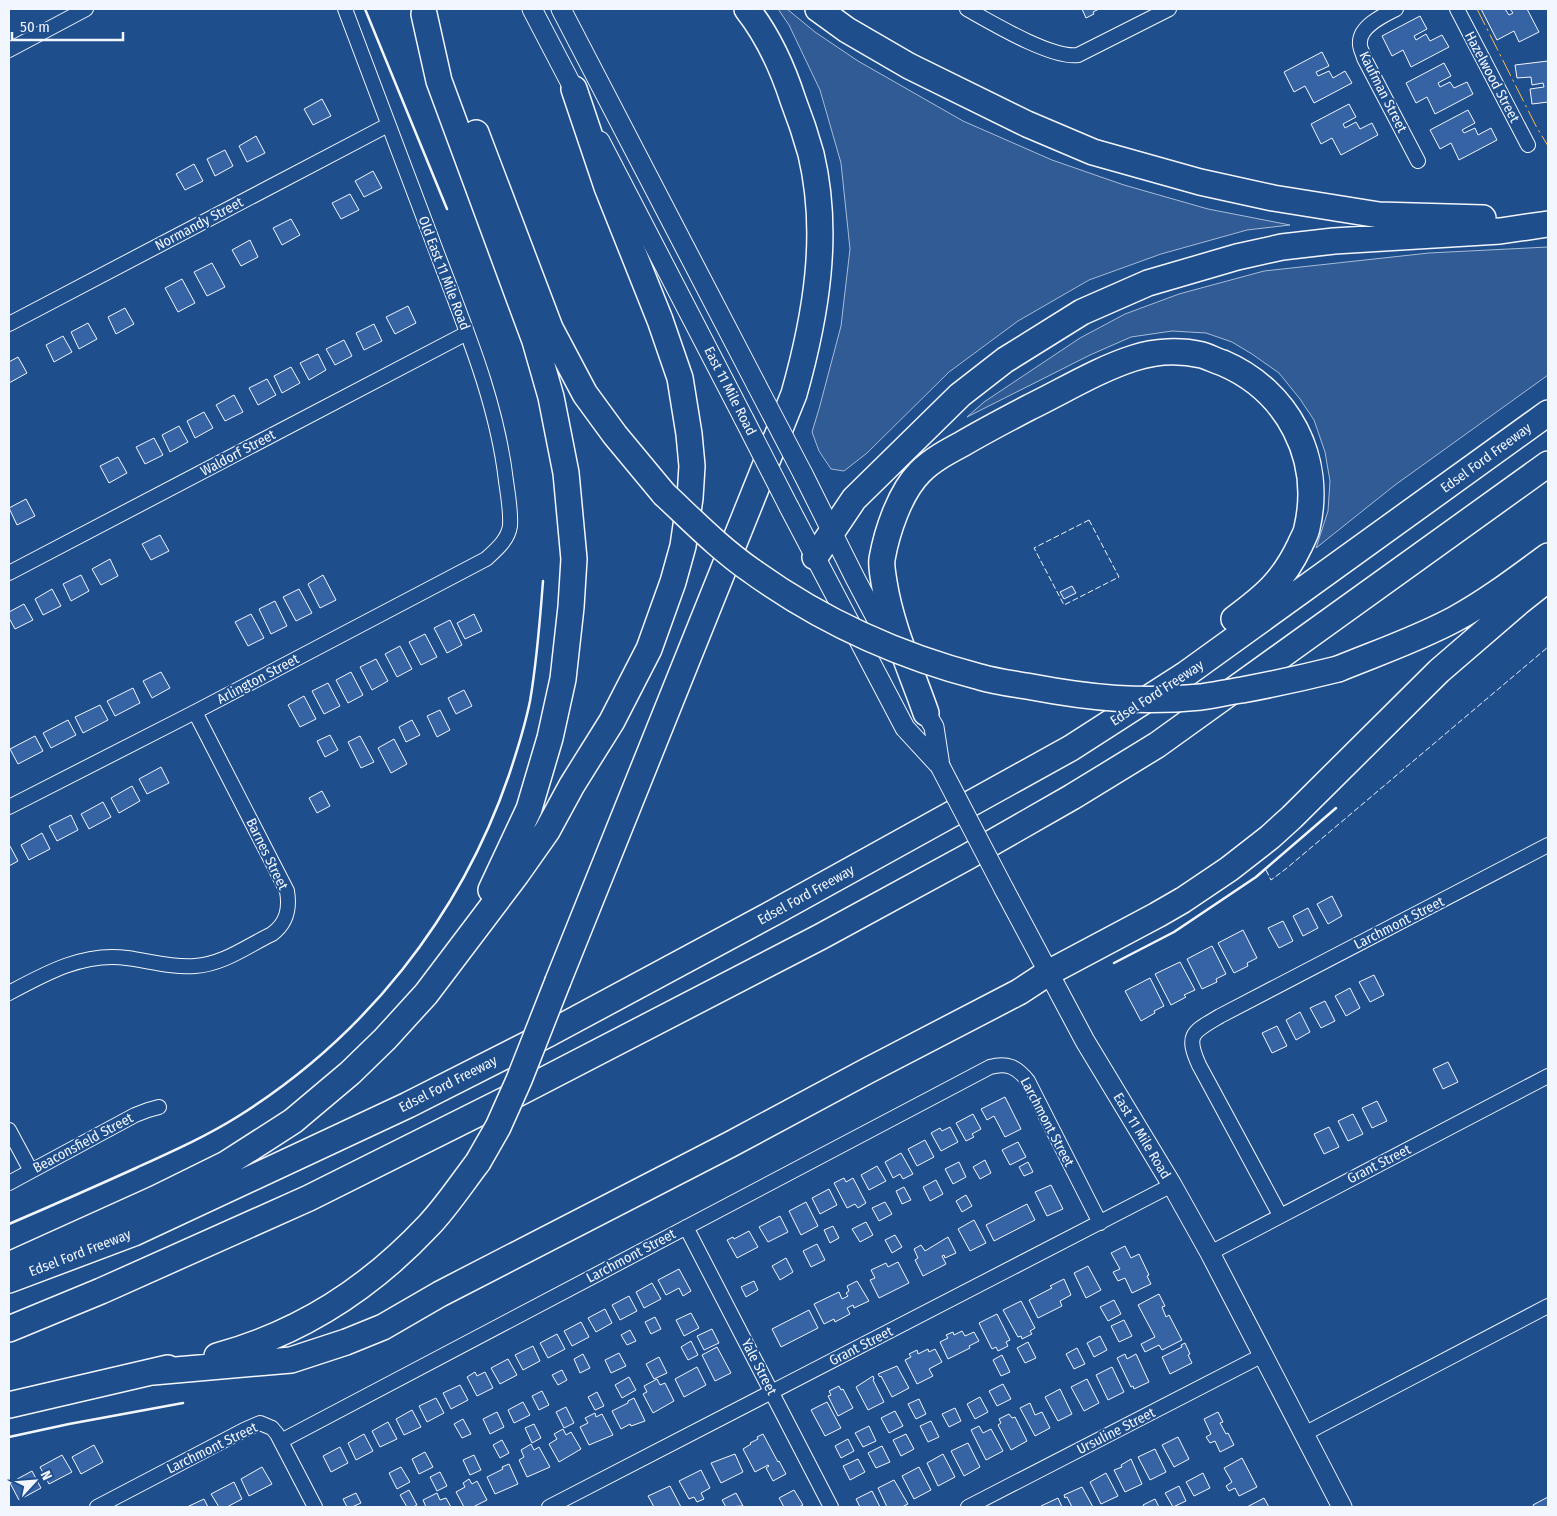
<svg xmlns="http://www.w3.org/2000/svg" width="1557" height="1516" font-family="'Fira Sans Condensed',sans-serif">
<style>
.built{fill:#305b95;stroke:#a8bbd7}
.building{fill:#3563a3;stroke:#f2f6ff}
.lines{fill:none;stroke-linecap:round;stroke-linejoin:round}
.street-casing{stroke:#f2f6ff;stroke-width:16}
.secondary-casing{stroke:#f2f6ff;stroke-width:21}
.highway-casing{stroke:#f2f6ff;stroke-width:28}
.street{stroke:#1f4e8c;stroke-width:14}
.secondary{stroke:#1f4e8c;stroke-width:19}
.highway{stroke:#1f4e8c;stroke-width:25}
.secondary-bridge-casing{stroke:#f2f6ff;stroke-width:21;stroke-linecap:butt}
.highway-bridge-casing{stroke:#f2f6ff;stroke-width:28;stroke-linecap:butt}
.secondary-bridge{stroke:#1f4e8c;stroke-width:19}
.highway-bridge{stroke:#1f4e8c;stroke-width:25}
.fence{stroke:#f2f6ff;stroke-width:1;stroke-dasharray:6 2.5;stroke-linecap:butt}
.wall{stroke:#f2f6ff;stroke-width:2.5}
.power{stroke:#ffb74d;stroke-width:1;stroke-dasharray:18 4 2.5 4;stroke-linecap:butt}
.labels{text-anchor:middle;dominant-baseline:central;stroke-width:4;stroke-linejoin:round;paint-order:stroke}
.street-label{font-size:14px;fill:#f2f6ff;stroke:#1f4e8c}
</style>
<rect width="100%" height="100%" fill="#1f4e8c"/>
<path class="built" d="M778,9H787L815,32L858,61L963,121L1052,160L1124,185L1208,209L1290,225L1247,230L1161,254L1089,280L1018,321L949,372L867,453L844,471L831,469L819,451L812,432L819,409L841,326L850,249L841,163L820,90L789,25Z
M1548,247V375L1395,485L1316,548L1328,511L1330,481L1325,452L1314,420L1300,399L1279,373L1252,354L1232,342L1206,333L1172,331L1131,337L1090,355L967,417L984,402L1080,338L1125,314L1179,294L1264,271L1429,253Z"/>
<path class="building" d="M1082,9H1099L1093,12L1094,14L1086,18Z
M1481,9H1505L1509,15L1513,13L1510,9H1527L1539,32L1519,42L1514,31L1497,40Z
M1420,16L1427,29L1414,36L1416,40L1426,34L1430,41L1442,35L1449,47L1411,67L1403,50L1392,56L1382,36Z
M1322,52L1329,66L1316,72L1318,76L1329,71L1333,78L1345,71L1352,83L1314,103L1305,86L1294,92L1284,72Z
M1548,61V102L1532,104L1530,89L1544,87L1543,83L1532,85L1531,77L1517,78L1515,65Z
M1444,63L1451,76L1438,83L1440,87L1450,82L1454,88L1467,82L1473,94L1435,114L1427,97L1416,103L1406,83Z
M322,99L331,116L313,125L304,109Z
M1349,104L1356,117L1343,124L1345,128L1356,122L1360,129L1372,123L1378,135L1341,155L1332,138L1321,144L1311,124Z
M1468,110L1475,123L1462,130L1464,133L1475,128L1478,135L1491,128L1497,140L1459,160L1451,143L1440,149L1430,130Z
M256,136L265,153L247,162L239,146Z
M225,150L233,166L215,176L207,159Z
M194,164L203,181L185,190L176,174Z
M373,171L382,188L364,197L355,181Z
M350,194L359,210L341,219L332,203Z
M291,219L300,235L282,245L273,228Z
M250,240L258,257L241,266L232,250Z
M212,263L225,287L207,296L194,272Z
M182,279L195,303L178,312L165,288Z
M408,306L416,323L395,334L386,317Z
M125,308L134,324L116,334L108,317Z
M88,323L97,339L79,349L71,332Z
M374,324L382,341L364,350L356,333Z
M63,336L72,352L54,362L46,345Z
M344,340L352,356L335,365L326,349Z
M318,354L326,370L309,380L300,363Z
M18,357L27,373L9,383V362Z
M291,367L300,383L282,393L274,376Z
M267,379L276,395L258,405L249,388Z
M234,395L243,412L225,421L216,405Z
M204,412L213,428L195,438L187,421Z
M179,426L188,442L170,452L162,435Z
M154,438L163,455L145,464L136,447Z
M118,457L127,473L109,483L100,466Z
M26,499L35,516L17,525L9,508Z
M160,535L169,551L151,560L142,544Z
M110,559L118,576L101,585L92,569Z
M81,575L89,591L71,601L63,584Z
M323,575L336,600L320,608L308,584Z
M1072,586L1076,593L1064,599L1060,592Z
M52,589L61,606L43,615L35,599Z
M299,589L312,613L296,621L283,597Z
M275,601L287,626L271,634L259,609Z
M24,604L33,620L15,629L9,618V612Z
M251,614L264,638L248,646L235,622Z
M474,614L482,631L465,639L457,623Z
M450,620L462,645L447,653L434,628Z
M425,634L437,657L421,665L409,642Z
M400,646L412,669L397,677L385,654Z
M376,659L388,681L372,690L360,667Z
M161,672L170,688L152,698L143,681Z
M351,672L363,695L348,703L336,680Z
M328,683L340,706L324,714L312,691Z
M133,688L140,703L115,716L107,701Z
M464,690L472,706L456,714L448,698Z
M304,696L316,719L300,727L288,705Z
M100,705L108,720L83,733L75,717Z
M440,710L450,730L437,737L427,716Z
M68,720L76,735L51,748L43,733Z
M412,720L420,735L406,742L399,727Z
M330,735L338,750L325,757L317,741Z
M35,736L43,751L18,764L10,749Z
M360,736L374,762L361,768L348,742Z
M394,739L407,764L391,773L378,748Z
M161,767L169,783L147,794L139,779Z
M132,786L140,801L119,813L111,798Z
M322,791L330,806L317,813L309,798Z
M103,802L111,817L89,829L81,814Z
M71,815L78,830L57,841L49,826Z
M42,833L50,849L29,860L21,845Z
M10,846L18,861L9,866V847Z
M1332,896L1342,916L1328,924L1317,904Z
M1308,908L1318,928L1303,936L1293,916Z
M1283,921L1293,941L1279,948L1268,928Z
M1243,930L1257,958L1247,963L1248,966L1234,973L1218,943Z
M1212,946L1226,974L1216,979L1217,982L1202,989L1187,959Z
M1180,962L1195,990L1184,995L1186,997L1171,1005L1155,974Z
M1374,975L1384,995L1370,1002L1359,982Z
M1150,978L1164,1006L1154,1011L1155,1013L1141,1021L1125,991Z
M1350,988L1360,1008L1346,1016L1335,996Z
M1325,1001L1335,1021L1321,1028L1310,1008Z
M1300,1012L1310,1032L1296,1040L1286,1020Z
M1277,1026L1287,1046L1272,1053L1262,1033Z
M1448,1062L1458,1082L1443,1089L1433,1069Z
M1005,1097L1021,1129L1005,1137L994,1116L987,1120L981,1109Z
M1377,1101L1387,1121L1372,1128L1362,1108Z
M973,1114L981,1129L972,1134L974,1137L966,1141L956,1123Z
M1353,1114L1363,1134L1348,1141L1338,1121Z
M950,1127L958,1142L941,1151L931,1133L940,1128L942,1131Z
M1329,1127L1339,1147L1324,1154L1314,1134Z
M925,1140L934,1157L917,1166L908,1149Z
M1018,1142L1026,1157L1010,1165L1002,1150Z
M901,1153L913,1174L903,1179L900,1174L893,1178L885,1162Z
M985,1160L991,1173L980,1179L973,1167Z
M959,1162L966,1177L953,1184L945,1169Z
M1028,1162L1033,1172L1024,1176L1019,1167Z
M877,1166L886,1181L869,1190L861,1175Z
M844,1178L846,1182L853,1178L866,1203L858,1208L855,1204L847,1208L834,1183Z
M936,1180L943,1194L930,1201L923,1187Z
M1051,1185L1063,1209L1047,1216L1035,1192Z
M904,1187L911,1200L902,1204L896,1191Z
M829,1189L837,1205L820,1214L812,1198Z
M966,1195L972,1206L962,1212L956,1201Z
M806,1202L818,1226L801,1235L789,1211Z
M885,1202L892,1214L879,1221L872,1208Z
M1027,1204L1035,1220L994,1241L986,1225Z
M780,1216L788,1232L768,1242L759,1227Z
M974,1220L986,1243L970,1251L958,1229Z
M866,1222L873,1235L860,1242L852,1229Z
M833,1226L839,1238L830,1243L824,1230Z
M749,1231L758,1247L737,1258L727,1240L733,1237L734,1239Z
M895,1235L902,1247L892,1253L885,1240Z
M948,1237L956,1253L945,1258L944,1255L942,1256L946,1264L923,1276L915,1260L918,1258L914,1249L921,1245L925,1251Z
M817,1244L825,1260L811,1267L803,1251Z
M1125,1246L1131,1258L1139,1254L1149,1275L1147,1276L1151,1284L1132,1293L1125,1278L1118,1281L1113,1272L1120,1269L1111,1253Z
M786,1258L793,1272L780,1280L772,1266Z
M898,1262L909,1283L879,1298L870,1280L875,1278L871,1270L886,1263L888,1267Z
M1088,1266L1101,1290L1086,1298L1074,1273Z
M679,1269L691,1291L683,1296L679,1288L666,1295L658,1280Z
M1064,1279L1071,1295L1060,1301L1062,1306L1038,1318L1029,1300L1052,1288L1050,1286Z
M754,1281L758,1290L746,1297L741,1287Z
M857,1281L869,1301L854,1308L853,1305L847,1308L850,1314L835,1322L834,1319L824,1324L814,1304L839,1292L842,1299L848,1296L846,1293L849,1291L847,1286Z
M652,1283L661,1299L644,1308L636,1292Z
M1159,1294L1165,1306L1162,1307L1166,1317L1169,1315L1182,1340L1162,1350L1159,1345L1145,1352L1141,1344L1155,1337L1138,1305Z
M629,1296L637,1311L620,1320L612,1305Z
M1114,1300L1121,1314L1108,1321L1100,1307Z
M1021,1301L1035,1328L1030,1331L1032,1334L1022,1339L1021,1336L1018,1337L1003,1310Z
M605,1309L612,1323L596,1332L588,1318Z
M809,1310L818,1328L781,1347L772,1329Z
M691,1313L699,1328L684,1336L676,1320Z
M997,1314L1010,1340L1006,1342L1008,1346L998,1351L996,1347L992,1349L979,1323Z
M655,1317L661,1329L651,1334L645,1322Z
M1124,1320L1132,1336L1119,1342L1111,1326Z
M581,1322L589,1337L572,1346L564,1331Z
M712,1329L719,1343L704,1350L697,1336Z
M630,1330L636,1341L627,1345L621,1335Z
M962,1331L965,1336L974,1332L979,1341L969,1346L970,1348L948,1359L940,1342L948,1338L946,1335L953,1332L954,1335Z
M557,1334L565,1349L548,1358L540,1343Z
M1100,1336L1107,1350L1094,1357L1087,1343Z
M691,1341L698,1355L688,1360L681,1347Z
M1028,1342L1036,1358L1025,1363L1017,1348Z
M1185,1343L1190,1354L1188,1355L1192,1363L1170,1374L1162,1357L1182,1347L1181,1345Z
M533,1346L540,1361L523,1370L515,1355Z
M717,1347L731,1373L715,1381L702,1355Z
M1077,1348L1085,1364L1074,1369L1066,1354Z
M928,1349L929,1352L935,1349L942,1362L929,1369L933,1376L917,1384L905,1360L911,1357L909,1354L917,1350L918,1354Z
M619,1353L626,1366L611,1373L605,1360Z
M583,1354L590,1368L580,1373L574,1359Z
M1125,1354L1127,1359L1136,1354L1149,1382L1134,1389L1133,1386L1131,1387L1117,1358Z
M1002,1355L1010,1372L1001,1376L993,1360Z
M659,1357L667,1373L654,1379L646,1364Z
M508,1359L517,1375L500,1384L491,1368Z
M897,1366L909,1388L892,1397L881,1376L880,1377L878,1374Z
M697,1367L706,1385L684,1397L675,1379Z
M1112,1367L1124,1392L1108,1400L1096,1375Z
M562,1370L567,1380L558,1385L552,1375Z
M475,1372L477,1376L485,1372L493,1388L477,1396L467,1377Z
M873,1376L874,1379L873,1380L884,1402L868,1410L856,1387Z
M629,1377L636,1390L622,1398L615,1385Z
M657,1379L660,1385L665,1383L674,1401L653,1413L643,1394L647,1392L644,1386Z
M1087,1379L1099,1403L1084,1411L1071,1387Z
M1003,1384L1011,1399L997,1406L989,1391Z
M460,1385L468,1400L451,1409L443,1393Z
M839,1386L841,1390L843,1389L853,1408L838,1416L828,1396L831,1395L829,1391Z
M1060,1389L1072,1414L1058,1421L1045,1397Z
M542,1391L549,1405L539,1410L532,1396Z
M597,1392L604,1406L595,1410L588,1397Z
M980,1397L988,1412L975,1419L967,1404Z
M436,1398L444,1413L427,1422L419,1406Z
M634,1398L645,1421L631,1426L630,1424L621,1429L612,1411L628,1403V1401Z
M919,1399L926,1414L916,1419L908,1404Z
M523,1402L530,1415L514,1423L508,1410Z
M827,1402L841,1428L825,1436L811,1410Z
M1030,1403L1035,1415L1042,1412L1050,1428L1035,1436L1020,1408Z
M566,1407L574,1423L564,1428L556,1412Z
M955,1408L961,1421L949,1427L942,1414Z
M412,1410L421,1427L404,1435L396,1419Z
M895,1411L903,1426L889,1433L881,1418Z
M497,1412L504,1427L490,1434L483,1419Z
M1218,1412L1223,1422L1220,1423L1226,1434L1228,1433L1234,1445L1220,1452L1215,1441L1210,1443L1206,1437L1211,1434L1204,1419Z
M595,1413L596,1417L602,1414L613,1435L589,1445L580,1427L588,1423L585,1418Z
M1009,1414L1012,1418L1015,1417L1027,1441L1011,1450L998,1425L1001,1423L999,1419Z
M463,1419L471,1434L462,1438L454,1424Z
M931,1421L939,1437L928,1442L920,1426Z
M388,1422L397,1439L380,1447L372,1431Z
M534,1424L541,1438L532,1443L525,1428Z
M869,1426L876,1441L863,1447L855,1433Z
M979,1426L983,1433L991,1429L1003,1451L986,1460L971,1430Z
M563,1429L566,1435L571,1432L581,1449L559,1462L549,1444L557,1439L554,1434Z
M364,1434L373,1451L356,1460L348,1443Z
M763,1434L778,1462L779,1461L786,1474L773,1481L766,1468L769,1466L768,1465L755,1472L743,1449L751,1444L750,1443L758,1439L757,1437Z
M906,1434L914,1449L901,1456L893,1440Z
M1178,1437L1189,1459L1174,1467L1162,1445Z
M848,1439L854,1451L841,1458L835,1446Z
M502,1440L509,1453L500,1458L493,1445Z
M968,1443L980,1467L964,1476L951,1451Z
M531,1444L534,1450L539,1447L550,1467L527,1477L519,1460L524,1457L521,1450Z
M94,1445L103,1462L81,1474L72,1457Z
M882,1446L890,1462L876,1468L868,1453Z
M340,1447L348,1463L331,1472L323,1456Z
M1155,1449L1166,1472L1150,1480L1138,1457Z
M425,1452L433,1467L419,1474L412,1459Z
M735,1454L743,1472L721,1483L711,1463Z
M943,1454L955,1477L938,1486L927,1463Z
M62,1455L72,1472L49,1484L40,1467Z
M474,1455L481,1470L470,1475L463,1460Z
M1242,1458L1257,1487L1239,1496L1235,1488L1229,1491L1226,1486L1232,1482L1224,1468Z
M858,1459L865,1472L850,1480L843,1466Z
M1131,1459L1142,1484L1125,1492L1114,1470L1122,1467L1121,1465Z
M509,1464L518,1484L495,1494L487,1477L503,1469L502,1467Z
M262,1467L272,1484L249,1496L241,1479Z
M401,1467L410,1482L397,1489L389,1473Z
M919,1467L931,1490L914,1499L902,1476Z
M701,1470L710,1488L701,1493L704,1499L697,1502L694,1497L689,1499L679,1481Z
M32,1471L41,1488L19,1500L10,1483Z
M440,1472L447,1486L437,1491L430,1477Z
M1106,1473L1118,1496L1101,1504L1090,1482Z
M1203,1473L1210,1488L1194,1496L1186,1482Z
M469,1479L472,1484L477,1481L487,1500L473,1507H464L456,1492L465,1487L463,1483Z
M894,1480L908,1504L902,1507H887L878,1488Z
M234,1482L242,1499L227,1507H219L211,1494Z
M670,1486L681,1507H654L648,1496Z
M1179,1486L1186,1501L1173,1507L1165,1493Z
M1082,1487L1093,1507H1072L1067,1497L1065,1498L1064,1495Z
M409,1490L417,1505L413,1507H407L400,1495Z
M794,1490L803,1505L799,1507H784L779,1498Z
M872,1491L880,1507H860L856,1499Z
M356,1493L361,1503L352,1507H347L343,1499Z
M437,1493L440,1500L446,1498L451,1507H426L423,1500Z
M736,1493L743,1506L726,1507L722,1500Z
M1548,1497V1507H1534L1533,1505Z
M1058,1498L1062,1507H1042L1041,1506Z
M1264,1498L1269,1507H1247Z
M204,1499L208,1507H187Z
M1155,1499L1159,1507H1144L1143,1505Z"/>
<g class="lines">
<defs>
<path id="street" d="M967,9C992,23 1052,59 1078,55L1169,9
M1396,9C1384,15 1360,26 1360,42C1359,47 1363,53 1364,58L1418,161
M1457,9L1528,145
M9,50L86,9
M9,324L388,125
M9,573L467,333
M9,807L195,712L486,559C496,550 508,540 510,526C511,511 508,495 506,481C497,402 465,327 437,253C406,172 376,90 345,9
M9,993C46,973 84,952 127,958C150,961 173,968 195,966C224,964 247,946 272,934C287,923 290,909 287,891L195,712
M9,1130L31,1171
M9,1183L135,1115L148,1110L159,1107
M1280,1215L1199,1065C1185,1034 1193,1032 1220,1016L1548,845
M686,1227L831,1507
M1210,1253L1548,1076
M1304,1434L1548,1306
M281,1441L990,1067C1007,1062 1017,1067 1028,1081L1100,1223
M97,1507L244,1430L260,1423L272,1428L277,1434L315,1507
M549,1507L1172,1185
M968,1507L1263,1355"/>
<path id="secondary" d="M532,9L580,101
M561,9L757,386
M600,141L744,419
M803,474L855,578L894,652
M789,507L905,728L940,766
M919,701L934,727L940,766
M1004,889L1085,1041L1172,1185L1210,1253L1342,1507"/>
<path id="highway" d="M818,9L847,30L909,66L1027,124L1093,152L1200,182L1273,198L1379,215L1483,218
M424,14L439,81L535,341L551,397L566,473L574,559L571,607L563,679L550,738L529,809L491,890
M476,133L550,328L585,394L615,435L664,494
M815,557L854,499L960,395L1005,360L1082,312L1148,283L1237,257L1282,247L1334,241L1500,231L1548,224
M1338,669C1377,653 1418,639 1455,619C1488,601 1518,578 1548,556
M926,713C911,670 891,627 884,582C883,575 881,566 882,559C887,531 900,492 920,472C932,460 947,452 962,444C984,431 1007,419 1030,407C1063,391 1099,369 1134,358C1155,351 1180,350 1202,355C1209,357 1216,361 1223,363C1288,391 1323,458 1307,528C1306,534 1302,540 1300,545C1283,581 1265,596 1234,619
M558,981L794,394C816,316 830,234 811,154C806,136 800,118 793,100C782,66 769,37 747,9
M9,1265L155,1199L226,1164L293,1121L350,1073L385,1039L426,994L516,875L547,831L572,785L612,721L649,649L673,582L683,546L690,498L692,466L689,434L680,378L660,320L607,187L574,89
M9,1280L134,1233L408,1105L550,1033L773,913L1071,748L1186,674L1548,413
M9,1329L101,1291L309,1198L515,1095L820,937L967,857L1072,797L1157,745L1548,464
M217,1356C301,1333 369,1289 429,1225C447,1206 462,1183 478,1162
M153,1372L291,1360L346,1342L383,1327L440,1294L731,1144L867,1071L1019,992L1048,973L1157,915L1183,900L1229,869L1270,837L1292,817L1439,671L1519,602L1548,579
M9,1405L168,1368"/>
</defs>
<use href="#street" class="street-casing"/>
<use href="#secondary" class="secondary-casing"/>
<use href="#highway" class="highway-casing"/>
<use href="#street" class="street"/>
<use href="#secondary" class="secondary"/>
<use href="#highway" class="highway"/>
<defs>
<path id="secondary-bridge" d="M757,386L803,474
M744,419L789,507
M940,766L1004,889"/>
<path id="highway-bridge" d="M664,494C692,520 720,549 752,571C820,620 899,656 980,677C997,682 1015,684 1032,687C1090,698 1142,703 1201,697C1215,695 1228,692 1242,690C1274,684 1306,677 1338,669
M478,1162L498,1127L519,1080L558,981"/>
</defs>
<use href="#secondary-bridge" class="secondary-bridge-casing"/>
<use href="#highway-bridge" class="highway-bridge-casing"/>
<use href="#secondary-bridge" class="secondary-bridge"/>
<use href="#highway-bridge" class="highway-bridge"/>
<path class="fence" d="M1089,520L1119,577L1064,605L1034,548Z
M1266,870L1271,880L1287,868L1548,647"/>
<path class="wall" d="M365,9L447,209
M1114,963L1174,932L1256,877L1336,808
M9,1224C51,1206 94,1187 136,1168C171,1152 205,1137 237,1117C365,1037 460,917 509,775C517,751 525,726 530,701C537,661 540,621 543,581
M9,1437L69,1424L183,1403"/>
<path class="power" d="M1477,9L1536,126L1548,146"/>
</g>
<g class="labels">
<g class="street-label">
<text transform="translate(1492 77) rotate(62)">Hazelwood Street</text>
<text transform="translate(1383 92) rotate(63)">Kaufman Street</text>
<text transform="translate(199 224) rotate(-28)">Normandy Street</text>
<text transform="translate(444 273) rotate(69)">Old East 11 Mile Road</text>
<text transform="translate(730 391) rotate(63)">East 11 Mile Road</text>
<text transform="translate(238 453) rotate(-28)">Waldorf Street</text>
<text transform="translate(1486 458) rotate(-36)">Edsel Ford Freeway</text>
<text transform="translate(258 679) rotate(-28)">Arlington Street</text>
<text transform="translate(1157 693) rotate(-33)">Edsel Ford Freeway</text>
<text transform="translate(267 854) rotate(64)">Barnes Street</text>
<text transform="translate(806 895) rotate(-29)">Edsel Ford Freeway</text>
<text transform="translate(1399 923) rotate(-27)">Larchmont Street</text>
<text transform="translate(448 1084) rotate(-27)">Edsel Ford Freeway</text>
<text transform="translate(1047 1122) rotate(62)">Larchmont Street</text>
<text transform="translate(1142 1136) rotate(59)">East 11 Mile Road</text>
<text transform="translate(83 1143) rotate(-28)">Beaconsfield Street</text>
<text transform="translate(1379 1164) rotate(-27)">Grant Street</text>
<text transform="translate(80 1253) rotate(-21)">Edsel Ford Freeway</text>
<text transform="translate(631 1256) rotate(-28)">Larchmont Street</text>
<text transform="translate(861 1346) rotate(-27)">Grant Street</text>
<text transform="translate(759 1367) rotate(63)">Yale Street</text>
<text transform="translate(1116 1431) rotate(-27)">Ursuline Street</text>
<text transform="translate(212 1448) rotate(-26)">Larchmont Street</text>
</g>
</g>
<rect width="1557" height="1516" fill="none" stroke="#f2f6ff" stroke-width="20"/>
<g transform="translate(35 1481) rotate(64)" stroke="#1f4e8c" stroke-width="4" paint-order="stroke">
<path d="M0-4L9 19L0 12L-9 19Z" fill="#f2f6ff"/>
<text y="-8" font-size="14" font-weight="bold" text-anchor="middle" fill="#f2f6ff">N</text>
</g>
<path d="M12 32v8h111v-8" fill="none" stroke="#f2f6ff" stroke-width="2.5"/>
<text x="20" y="32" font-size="15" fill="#f2f6ff" stroke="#1f4e8c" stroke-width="4" paint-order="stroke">50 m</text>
</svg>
